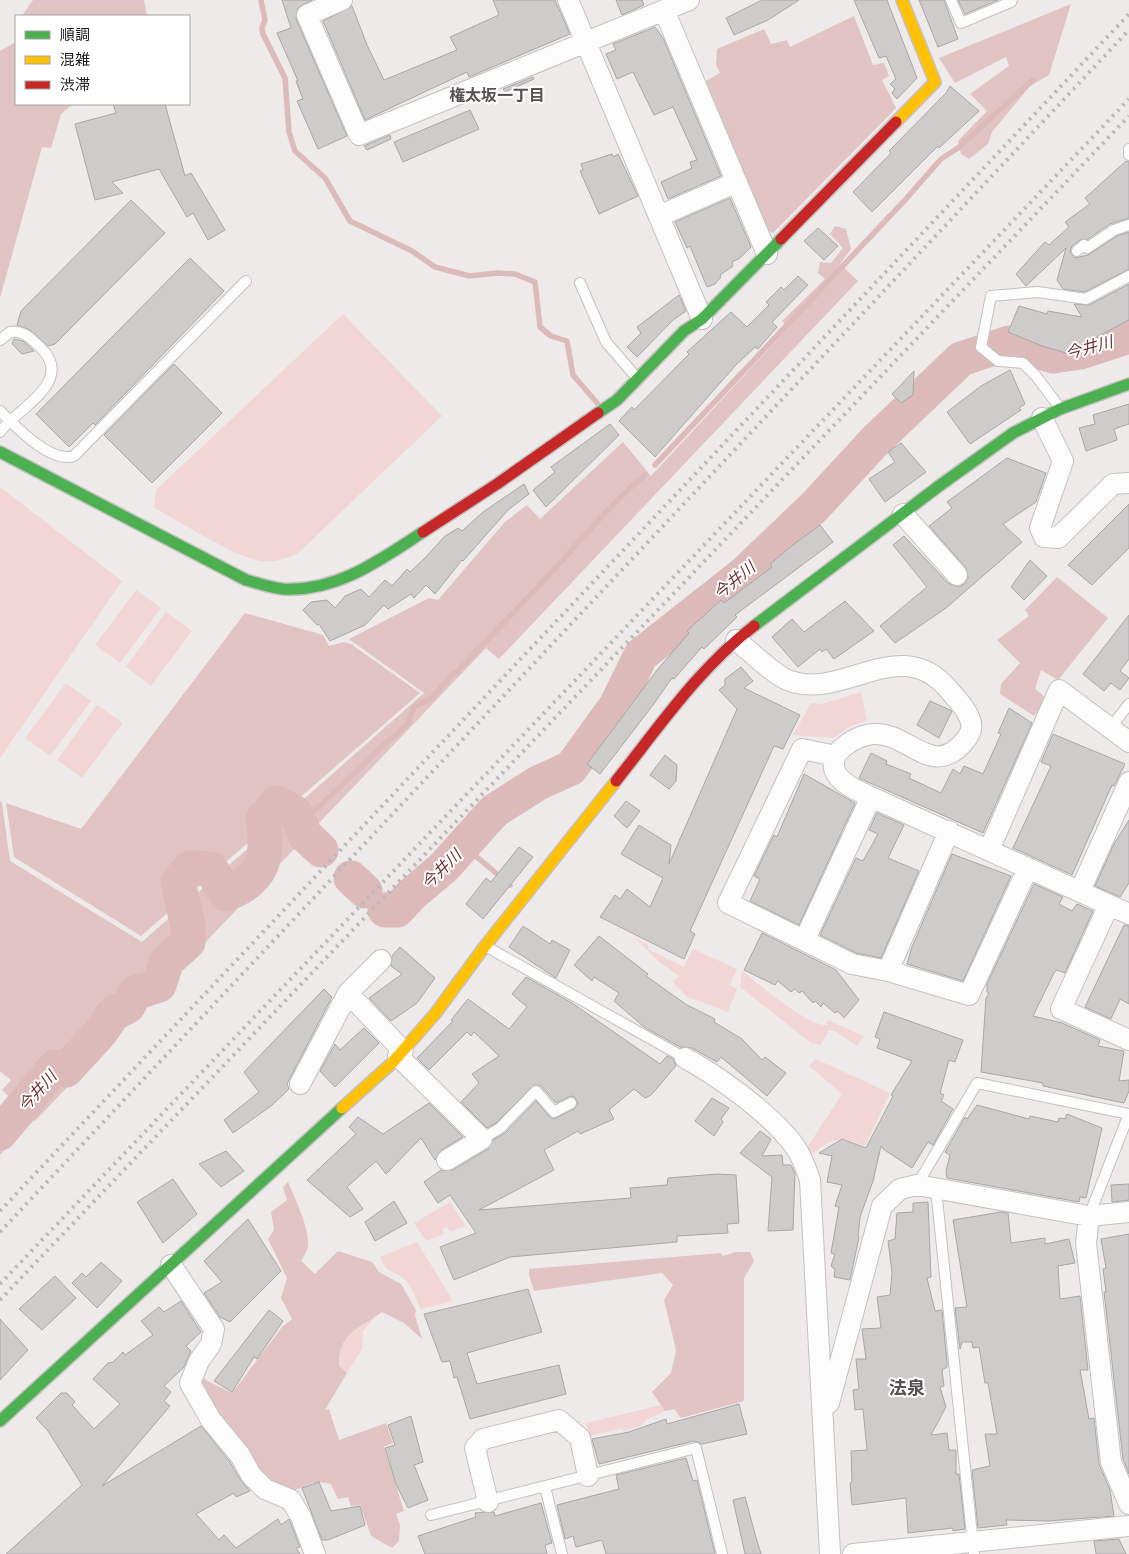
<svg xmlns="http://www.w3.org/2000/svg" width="1129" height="1554" font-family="'PT Sans','Noto Sans JP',sans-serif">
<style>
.green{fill:#f1d6d5}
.forest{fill:#e0c3c2}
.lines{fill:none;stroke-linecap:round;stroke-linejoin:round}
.stream{stroke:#dcbab9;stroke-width:5.5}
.river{stroke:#dcbab9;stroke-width:35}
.building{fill:#cecbcb;stroke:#a9a6a6}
.lane-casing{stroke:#c4c1c1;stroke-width:12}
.street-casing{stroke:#c4c1c1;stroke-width:22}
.fast-casing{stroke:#c4c1c1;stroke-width:14}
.slow-casing{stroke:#c4c1c1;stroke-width:14}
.jam-casing{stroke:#c4c1c1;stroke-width:14}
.lane{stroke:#fcfcfc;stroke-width:10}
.street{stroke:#fcfcfc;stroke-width:20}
.fast{stroke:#4caf50;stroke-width:11}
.slow{stroke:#ffc107;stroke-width:11}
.jam{stroke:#c62828;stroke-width:11}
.rail{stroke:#bab9b9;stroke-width:4;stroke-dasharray:2.5 5;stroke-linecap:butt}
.labels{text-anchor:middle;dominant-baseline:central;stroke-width:4;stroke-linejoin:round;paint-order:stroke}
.neighbourhood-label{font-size:16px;font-weight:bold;fill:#585151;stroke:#fff}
.water-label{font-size:16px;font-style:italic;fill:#6e3133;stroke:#fff}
.quarter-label{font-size:18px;font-weight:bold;fill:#585151;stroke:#fff}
</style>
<rect width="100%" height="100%" fill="#eeeaea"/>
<path class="green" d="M343,314L442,416L298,553C286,559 274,563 261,561C239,559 177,520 154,508L156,490Z
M0,487L122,581L0,758Z
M136,590L161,608L120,663L95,645Z
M166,612L192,631L151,686L126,667Z
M66,683L91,701L50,756L25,738Z
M861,692L867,721L851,726L833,738L793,735L811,703L822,704Z
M97,705L123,723L82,778L57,760Z
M634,937L648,945V949L684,967L693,949L737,969L730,985L737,989L728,1012L686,996L673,982L679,976L658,961Z
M742,971C759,984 807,1027 828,1025L827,1020L864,1036L857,1046L835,1031L829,1030L821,1045L811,1043L740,987Z
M816,1059L890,1093L865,1146C838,1136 835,1137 812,1154L808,1146L842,1094L809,1066Z
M450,1202L466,1226L450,1232L447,1227L442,1229L444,1234L426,1241L414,1223Z
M417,1242L453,1301L421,1309C416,1300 411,1284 403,1278C392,1269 386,1274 380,1257Z
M375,1317L363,1331L362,1349L347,1373L339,1366C338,1340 354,1329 375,1317Z
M661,1405L665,1411L646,1420L641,1426L623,1431L622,1428L590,1436L586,1423Z"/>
<path class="forest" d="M33,0H144L147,16H22Z
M1071,4L1049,75L1030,86L992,132L988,144L969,159L961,154L958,141L987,111L970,94L1009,66L1006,57L955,83L939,58Z
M854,16L873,65L884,63L889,76L882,80L896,108L773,233L767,230L706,81L720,73L716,65L717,49L764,29L771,44L787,40L790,47Z
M16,42V104H73L61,114L51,148L42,147L0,298V51Z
M835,226L846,229L851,249L840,264L858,281L499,659L486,648L35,1121L2,1090L11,1080L0,1071V801L2,803L10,861L142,942L424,693L349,639L429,598L438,600L504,523L527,505L540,519L623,442L651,476L788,328L782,321L825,279L818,273L820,262L831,263L843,248L830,234Z
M1057,577L1108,618L1058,680L1041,670L1035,689L1046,698L1034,716L1000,694L1001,684L1020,663L997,640L1029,616L1025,610Z
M245,613L323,635L329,646L344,642L351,644L420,693L141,936L14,857L6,803L81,829Z
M0,1105L24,1130L0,1155Z
M288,1182C296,1201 309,1226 308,1247C307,1252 303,1257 301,1261L315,1274L338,1251L372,1262L379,1272L401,1284L416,1310L415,1315L422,1339L404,1323L382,1312C360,1328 338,1333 339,1366L347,1373L325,1410L329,1409L339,1440L386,1423L393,1443L384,1447L404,1511L396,1514L400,1525L399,1541L392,1548L371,1536L360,1505L351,1506L348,1497L338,1499L331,1484C307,1478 305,1491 287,1491C265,1491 216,1411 203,1392L200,1377L232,1393L282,1327L292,1319L281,1298L287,1278L268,1239L274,1230L271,1212L287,1200L283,1187Z
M736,1252H750L754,1261L744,1278V1401L681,1418L674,1409L665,1411L652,1392L671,1373L676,1350L664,1300L673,1285L662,1273L534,1291L529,1275V1269L721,1253L723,1256Z"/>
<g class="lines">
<path class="stream" d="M261,0L265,20L262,28L263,34L285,78L289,132L295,151L325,178L350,221L412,251L435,267L470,276L497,273L515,274L535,282L540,327L551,336L567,341L573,375L598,404
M655,465L905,200L941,159L958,148L1033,80
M299,822L322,804L389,740L407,725L414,707L433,697L452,674L458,671C487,639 518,609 547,577C579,543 608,506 645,475
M464,846L510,885"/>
<path class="river" d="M351,878L365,891
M385,910H397L411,895L444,867L494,811L538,783L571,768L616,706L641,655L745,573L815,506L874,442L961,359L1009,343L1053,356L1081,352L1129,336
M0,1133L55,1067L66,1070L100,1033L113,1014L128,1006L135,993L159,985L167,961L188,942V926L178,882L190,868L211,869L226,894C264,880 269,856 263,819L277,803L295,813L305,835L321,850"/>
</g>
<path class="building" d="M282,0H312L298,8L296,19L347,136L318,149L297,101L303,99L296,81H298L277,33L291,28Z
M493,0H555L570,34L469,77L467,72L365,120L323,21L352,6L367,45L384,80L457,50L450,37L499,15Z
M616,0H642L644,5L622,15Z
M762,0H799L768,20L734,35L726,18Z
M854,0H887L917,78L897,99L892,93L895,89L890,84L896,79L886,56L879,58Z
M919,0H944L958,39L938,47Z
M958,0H998L965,14Z
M655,27L663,38L721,176L668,199L661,182L692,168L690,162L697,160L673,107L654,115L633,72L617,79L606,54L616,50L613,44Z
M533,77L534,79L505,92L503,89Z
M950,86L979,111L939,148L938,146L872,212L853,192L891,153L889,151L946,93Z
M113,104H165L185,176L191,173L225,230L208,240L193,213L187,217L159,169L112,182L123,193L95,200L75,124L116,113Z
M470,110L479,129L403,162L394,142Z
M390,135L391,139L367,150L364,146Z
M612,154L613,157L618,154L638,196L599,214L580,171L583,170L581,164Z
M1126,161L1129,162V218L1110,224L1088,239L1080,240L1072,246L1070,252L1075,258L1088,255L1117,236L1129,232V269L1085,292L1063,289L1057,280L1066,248L1026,286L1016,274L1045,242L1049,245L1069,227L1065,222L1090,204L1085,198Z
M730,198L751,247L740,258L732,262L733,266L720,275L721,277L715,284L707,287L690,246L687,248L675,222Z
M131,200L165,233L55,344L48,346L30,330L17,325L21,311Z
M818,228L838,246L824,260L804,241Z
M190,258L224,291L95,425L93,423L69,447L36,414Z
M798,276L808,285L772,322L777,327L758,349L755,347L735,366L655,457L619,421L632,407L634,410L689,354L687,352L731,312L747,327L769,305L766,302L781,287L784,290Z
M1129,284V320L1066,353L1042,346L1008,332L1019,306L1047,314L1048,311L1082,317L1074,304L1089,305Z
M679,295L686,311L673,320L637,357L627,347L641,333L637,327Z
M14,339L23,341L34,351L22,354L12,344Z
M174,364L222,413L152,483L104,435Z
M1010,370L1025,404L1019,408L1021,410L970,444L947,412L981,386Z
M914,371L913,395L901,403L892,394Z
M1129,404V424L1114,429L1117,440L1086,451L1079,428L1095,424L1093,415Z
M610,424L619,435L546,507L533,490L555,472L551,467Z
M901,443L926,472L885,502L869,479L895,462L888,452Z
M1007,458L1046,473L1036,502L1003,524L1022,542L946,608L895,643L880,626L927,587L893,545L904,536L948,583L959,587L964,584L968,578L966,568L929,526L952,508L947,502Z
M524,484L529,494L508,510L463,561L462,560L435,594L426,585L414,598L411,594L388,609L384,605L365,625L330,641L319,624L317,625L303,610L311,602L327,600L335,608L345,596L361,589L369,597L385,580L392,586L407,569L410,572L425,558L444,537L458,528L462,531L483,512Z
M1129,504V548L1092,585L1068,565Z
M820,525L833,542L735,615L737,617L704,649L702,647L674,679L672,678L653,705L600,774L587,764L657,670L689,633L687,631L721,600L724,603L772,567L770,564L794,544Z
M1030,560L1047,576L1024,600L1011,587Z
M845,601L874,631L834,659L826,649L822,652L820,649L798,667L772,637L792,619L804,632Z
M1129,615V659L1120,671L1129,678L1120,690L1111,683L1104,691L1083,674Z
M741,667L753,681L744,688L800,715L783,749L774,746L690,931L695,934L684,959L600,917L615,895L620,899L627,889L650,907L663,878L621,854L639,825L671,845L669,864L737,709L719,690L725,685V679Z
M930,701L952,711L939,738L917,725Z
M1009,708L1032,723L983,833L859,778L871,753L887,761L886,764L911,774L909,778L941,793L953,769L960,774L964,766L983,774L1001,734L998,733Z
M1053,734L1125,764L1114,786L1112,785L1072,875L1013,848L1051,766L1041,762Z
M665,755L677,765L676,781L669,789L650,775Z
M804,774L855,803L799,925L750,901L760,879L754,876L774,835L777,837Z
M626,801L640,811L627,828L614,816Z
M877,813L904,825L888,858L919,871L881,958L856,953L820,935L856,858L863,861L878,834L869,830Z
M1129,820V883L1120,897L1095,886L1114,844Z
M519,847L533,857L483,919L466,904L486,878L491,882Z
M952,854L1011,876L963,981L907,964L912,947Z
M1034,884L1063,897L1059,904L1072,911L1077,904L1093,911L1065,973L1057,970L1054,973L1033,1016L1062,1023L1100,1040L1098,1046L1124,1051L1119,1081L1129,1080V1091L1124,1103L1043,1086V1083L981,1072L986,998L989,993L987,992V984Z
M1124,925L1129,926V1004L1120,999L1111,1019L1085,1007Z
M523,926L550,944L552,940L570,950L556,978L509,947Z
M762,933L836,970L859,1000L844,1018L838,1011L835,1013L823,1003L821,1007L815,1001L813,1003L802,991L799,993L795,989L791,992L778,981L775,985L744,970Z
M599,936L648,974L646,976L687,1005L715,1019L714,1022L742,1039L762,1060L765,1057L786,1073L767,1096L721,1057L717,1062L692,1048L680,1047L644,1027L614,1001L619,993L594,977L592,981L574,965Z
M400,947L435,978L417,1003L391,1021L369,998L402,974L391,966L392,956Z
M526,977L572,1003L660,1064L667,1056L673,1059L676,1066L651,1095L645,1098L634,1089L609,1110L614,1119L580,1134L578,1131L544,1150L554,1170L479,1210L631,1198L630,1188L667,1185L668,1178L717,1174L736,1175L739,1223L727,1224L728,1233L677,1236V1242L510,1257L454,1280L440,1247L476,1233L450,1195L438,1203L424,1182L441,1170H453L488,1149L493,1140L505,1133L536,1101L549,1116L554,1119L574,1109L578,1103L575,1097L571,1096L556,1103L541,1086L534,1085L496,1123L487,1128L461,1102L479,1083L472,1074L499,1056L474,1032L471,1036L467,1032L429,1070L417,1058L453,1021L451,1020L468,999L509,1029L527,1007L512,994Z
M324,989L332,997L287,1084L289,1089L271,1106L233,1133L224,1120L259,1092L244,1072Z
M884,1012L963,1040L955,1062L949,1060L940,1093L944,1095L941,1101L953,1109L933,1145L928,1142L912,1168L883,1149L881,1146L873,1181L860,1217L858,1237H859L850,1280L834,1277L835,1270L831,1266L835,1254L831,1253L839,1207L835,1206L842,1185L827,1182L832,1156L819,1153L842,1139L866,1148L893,1096L891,1095L912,1061L877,1048L880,1039L875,1037Z
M364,1028L379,1043L335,1087L320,1071L335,1044L340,1050Z
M712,1098L729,1108L721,1119L723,1122L714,1136L695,1121Z
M429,1103L463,1137L441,1150L435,1160L421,1138L386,1174L376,1161L347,1187L363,1209L350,1217L307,1180L356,1134L349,1127L358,1117L383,1134Z
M977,1105L1029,1119L1030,1116L1058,1122L1059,1118L1065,1119L1067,1114L1102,1128L1086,1198L1080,1197L1079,1202L947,1178L946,1171L950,1155L945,1152L965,1117L967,1119Z
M760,1131L771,1139L762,1156L782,1155L783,1165H791L795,1173L793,1230L768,1231L772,1177L740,1153Z
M226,1151L244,1171L221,1187L199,1164Z
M173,1179L197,1214L163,1243L137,1202Z
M1129,1184V1200L1112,1202L1111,1185Z
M394,1201L407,1223L375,1241L365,1222Z
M928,1202L931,1277L927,1278L935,1311L942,1310L947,1362V1367L942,1370L944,1386L940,1387L946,1407L931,1435L947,1433L949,1450H956V1474H959L965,1529L953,1531V1528L908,1533L906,1498L852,1505L850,1483L852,1482L851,1451L867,1450L863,1409L855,1410L853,1390L859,1389L856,1359H866L862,1329L881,1328L877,1297L890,1295L892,1273L888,1241L895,1239L897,1213L913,1212V1203Z
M1001,1212L1008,1213L1011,1243L1045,1238V1244L1069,1239L1075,1263L1058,1266L1060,1299L1080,1296L1088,1370H1080L1089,1419L1094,1418L1099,1464L1110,1490L1114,1516L1048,1521L1006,1520L1007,1525L978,1528L972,1470L990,1466L985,1434H997L988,1383H985L979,1347L973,1348L972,1342H962L960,1349L955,1308L967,1307L953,1220Z
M248,1219L281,1271L230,1322L220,1317L204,1293L222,1282L204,1261Z
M1129,1234V1474L1123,1459L1104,1292H1106L1103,1269L1106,1268L1101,1239Z
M101,1262L122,1281L97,1308L72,1283L82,1273L86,1277Z
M55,1276L76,1298L42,1330L19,1309Z
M528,1289L542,1332L467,1353L477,1384L559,1365L566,1394L470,1419L457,1377L454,1378L450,1361L442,1362L424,1314Z
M181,1301L201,1332L186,1346L191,1351L184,1367L164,1386L171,1392L164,1401L170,1406L102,1486L201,1426L230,1462L241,1481L250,1491L236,1497L234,1493L196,1514L219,1540L224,1535L236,1548L278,1519L281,1525L289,1519L300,1547L296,1548L300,1554H6L82,1485L48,1431L36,1418L61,1393H67L75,1402L72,1405L94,1429L120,1404L93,1379L108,1363L113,1362L123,1352L125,1355L153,1335L141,1321L159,1307L164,1312Z
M269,1310L283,1321L257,1359L254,1357L232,1392L214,1381Z
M0,1319L28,1350L0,1380Z
M739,1404L747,1434L702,1444L694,1441L599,1464L592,1439L629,1432L666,1419L667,1424Z
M411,1416L423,1462L414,1465L428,1500L408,1508L396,1484L385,1448L395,1445L388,1425Z
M686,1458L693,1481L697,1480L715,1554H606L602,1540L576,1547L573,1536L565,1539L557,1505L619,1489L616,1475Z
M319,1482L331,1511L360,1506L365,1525L328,1540H322L302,1488Z
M745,1497L755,1534L761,1554H745L733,1500Z
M541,1503L552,1543L545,1545L547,1554H425L418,1536L476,1517L475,1513L494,1512L495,1516Z
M1119,1539L1126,1554H1096L1094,1541Z"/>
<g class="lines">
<defs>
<path id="lane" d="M951,0L961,23L1011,2L1012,0
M1129,149V155
M1077,251L1084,245L1087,248L1114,230L1129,225
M580,283L606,342L637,378
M0,340L10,332C24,330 30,338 40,347C76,381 19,407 0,432
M1060,408L1036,376L1023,363L998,361L981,347L991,296L1038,292L1086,299L1129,276
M0,411C15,426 51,464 74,456L246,281
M1111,727L1129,704
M487,947L685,1058
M482,1139L500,1128L536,1091L554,1112L571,1103
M917,1185L977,1083L1129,1114
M936,1189L974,1554
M1089,1216L1129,1114
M545,1487L562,1554
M431,1515L696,1448L722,1554"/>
<path id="street" d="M342,0L307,15L359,135L689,0
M568,0L702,319
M664,10L767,254
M659,216L737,182
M1042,418L1063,461L1040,528L1044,537L1058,538L1113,484L1129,483
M903,514L957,575
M736,640C749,650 776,677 790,681C844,700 901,632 949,690C956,698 965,707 969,717C973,725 972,731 967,738C933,783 909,731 873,734C856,735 823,754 837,775C845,786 859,791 871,797L1129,914
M836,756L802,749L728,903L852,964L888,971L969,995L1028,868
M989,850L1059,690L1129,742
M1080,891L1129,782
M1109,905L1061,1009L1129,1040
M805,939L871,797
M888,971L949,831
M348,993L403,1051
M398,1056L482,1139L447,1160
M685,1058C718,1076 765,1110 789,1139C800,1151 805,1166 810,1180L830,1554
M300,1084L348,993L381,960
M1089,1216L1086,1243L1111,1462L1129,1504
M171,1265L214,1329L211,1344L199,1361L190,1383L211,1420L240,1455L251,1475L265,1489L291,1500L301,1517L315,1554
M829,1403L882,1206L900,1189L917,1185L1089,1216L1129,1212
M488,1502L475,1448L483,1439L559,1420L580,1438L588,1476
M853,1554L1129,1526"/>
<path id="fast" d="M598,413L617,400L684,331L702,319L781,239
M0,452L246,580C258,583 271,588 283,589C337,592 380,560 423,532
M754,626L939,486L1013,433L1060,409L1129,384
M0,1421L342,1108"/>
<path id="slow" d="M896,122L935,82L902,0
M342,1108L392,1063L435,1014L485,946L616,781"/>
<path id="jam" d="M781,239L896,122
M423,532L497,484L598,413
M616,781C659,727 699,668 754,626"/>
</defs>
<use href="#lane" class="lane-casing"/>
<use href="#street" class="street-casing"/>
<use href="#fast" class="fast-casing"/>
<use href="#slow" class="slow-casing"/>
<use href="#jam" class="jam-casing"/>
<use href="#lane" class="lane"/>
<use href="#street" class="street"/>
<use href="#fast" class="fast"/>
<use href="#slow" class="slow"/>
<use href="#jam" class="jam"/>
<path class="rail" d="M0,1211L1129,14
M0,1232L1129,30
M0,1284L1129,99
M0,1300L1129,116"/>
</g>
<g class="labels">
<g class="neighbourhood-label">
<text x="497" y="95">権太坂一丁目</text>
</g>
<g class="water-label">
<text transform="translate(1089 347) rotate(-15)">今井川</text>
<text transform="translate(734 580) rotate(-40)">今井川</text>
<text transform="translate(441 869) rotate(-45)">今井川</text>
<text transform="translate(37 1091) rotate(-48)">今井川</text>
</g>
<g class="quarter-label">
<text x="907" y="1387">法泉</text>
</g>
</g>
<rect x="15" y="15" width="175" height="90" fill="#ffffff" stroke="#a4a3a3"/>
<rect x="25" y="31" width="25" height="8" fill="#4caf50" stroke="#a4a3a3"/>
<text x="60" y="40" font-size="15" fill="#1b1918">順調</text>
<rect x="25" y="56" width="25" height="8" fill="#ffc107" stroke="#a4a3a3"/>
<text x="60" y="65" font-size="15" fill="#1b1918">混雑</text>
<rect x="25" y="81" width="25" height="8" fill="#c62828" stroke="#a4a3a3"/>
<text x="60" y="90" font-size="15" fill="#1b1918">渋滞</text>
</svg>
